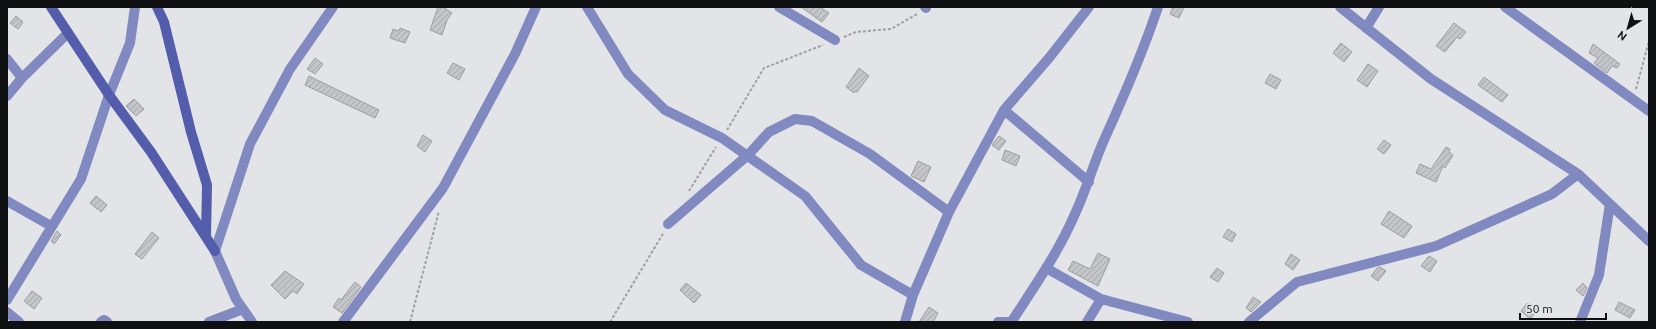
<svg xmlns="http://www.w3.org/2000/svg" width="1656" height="329" font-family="Ubuntu,sans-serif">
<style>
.building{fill:url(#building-hatch);stroke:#9d9ea2}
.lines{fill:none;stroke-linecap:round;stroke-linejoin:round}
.path{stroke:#9fa0a3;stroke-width:2;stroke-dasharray:3 2;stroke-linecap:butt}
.street{stroke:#808ac0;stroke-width:10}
.secondary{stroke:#535dab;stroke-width:10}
</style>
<defs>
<pattern id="building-hatch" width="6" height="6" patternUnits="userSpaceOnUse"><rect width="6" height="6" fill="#c4c5c9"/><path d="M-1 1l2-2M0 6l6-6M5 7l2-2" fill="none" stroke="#a7a8ac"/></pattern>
</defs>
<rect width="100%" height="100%" fill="#e3e4e8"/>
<path class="building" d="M438,7H443L452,13L447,20L442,35L430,30Z
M801,7H820L829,13L822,22Z
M1173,7H1184L1179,18L1170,14Z
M16,16L23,22L18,29L10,23Z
M1454,23L1466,32L1460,39L1457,37L1445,52L1436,46Z
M400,28L410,32L405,43L390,38L393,29L399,31Z
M1341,43L1352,52L1344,62L1333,53Z
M1593,44L1620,64L1617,68L1612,66L1607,73L1594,63L1598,58L1589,53Z
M315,58L323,64L315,74L307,69Z
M453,63L465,69L459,80L447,73Z
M1368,64L1378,71L1367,87L1357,80Z
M859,68L869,76L857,92L855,91L854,93L846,87Z
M1270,74L1281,80L1276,89L1265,83Z
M309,76L379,110L375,118L305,85Z
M1484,77L1508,95L1502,102L1478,85Z
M134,99L144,109L136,116L126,106Z
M423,135L432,141L425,152L417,146Z
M999,136L1006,141L999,150L992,145Z
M1384,140L1391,145L1384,154L1377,149Z
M1446,147L1450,149L1449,152L1453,155L1445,168L1443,166L1436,182L1416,173L1420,164L1431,169Z
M1005,150L1020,156L1016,166L1002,160Z
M918,161L931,167L924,182L911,176Z
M96,196L107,205L101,212L90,203Z
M1389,211L1412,226L1404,238L1381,224Z
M1228,229L1236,234L1232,242L1223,237Z
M57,231L61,235L54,244L51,241Z
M152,232L159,238L142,259L135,254Z
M1098,253L1110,259L1098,286L1068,270L1073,261L1090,269Z
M1291,254L1300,260L1293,270L1285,264Z
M1429,256L1437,261L1430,272L1421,266Z
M1380,267L1386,271L1378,281L1371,276L1377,268Z
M1217,268L1224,273L1218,282L1210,277Z
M285,271L304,284L297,294L293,291L285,299L271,285Z
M355,282L361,287L342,313L333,307L339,298L341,300Z
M686,283L701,295L694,303L680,290Z
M1583,283L1587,288L1583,296L1576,290Z
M32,291L42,298L34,309L24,301Z
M1253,297L1261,302L1251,312L1246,308Z
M1619,302L1635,310L1630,318L1615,310Z
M1527,303L1537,310L1530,319L1521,311Z
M929,307L938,313L933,322H919Z"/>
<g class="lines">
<path class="path" d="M844,37L856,32L891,29L917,14
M1636,89L1649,41
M727,130L764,68L823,45
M689,191L716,147
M410,322L439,211
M610,322L664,232"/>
<path class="street" d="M587,7L628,74L665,110L722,138L805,196L861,265L913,295
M779,7L835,40
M925,7L926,8
M1340,7L1431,79L1578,174L1649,241
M1505,7L1649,111
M1366,28L1379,7
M7,59L22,78
M7,96L22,78L68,33
M1004,110L1089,182
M7,201L51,226
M668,224L748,155L769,132L795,119L812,121L870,154L949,212L1004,110L1049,58L1089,7
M1046,268L1101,299L1188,322
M7,300L81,179L109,95L130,43L135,7
M7,312L19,322
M1012,321C1034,287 1058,253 1074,216C1086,191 1093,165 1104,140C1124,96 1143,52 1158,7
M101,322L104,320L107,322
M209,322L243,309
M252,322L236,299L215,251L250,144L290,69L333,7
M343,322L443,188L515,54L536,7
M905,322L913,295L949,212
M998,322H1013
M1087,322L1101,299
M1249,322L1297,282L1436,246L1552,194L1578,174
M1580,322L1599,275L1610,204"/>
<path class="secondary" d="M51,7L109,95L151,152L215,251
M157,7L164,22L191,132L207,185L206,237"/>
</g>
<rect width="1656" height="329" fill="none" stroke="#0f1011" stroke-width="16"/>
<g transform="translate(1628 28) rotate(217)" stroke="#e3e4e8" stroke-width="3" paint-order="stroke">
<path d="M0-3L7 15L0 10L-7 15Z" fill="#0f1011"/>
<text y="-6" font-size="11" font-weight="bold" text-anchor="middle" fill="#0f1011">N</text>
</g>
<path d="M1520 313v6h86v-6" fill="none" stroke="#0f1011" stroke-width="2"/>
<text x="1526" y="313" font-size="12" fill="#0f1011" stroke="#e3e4e8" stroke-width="3" paint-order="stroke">50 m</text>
</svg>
